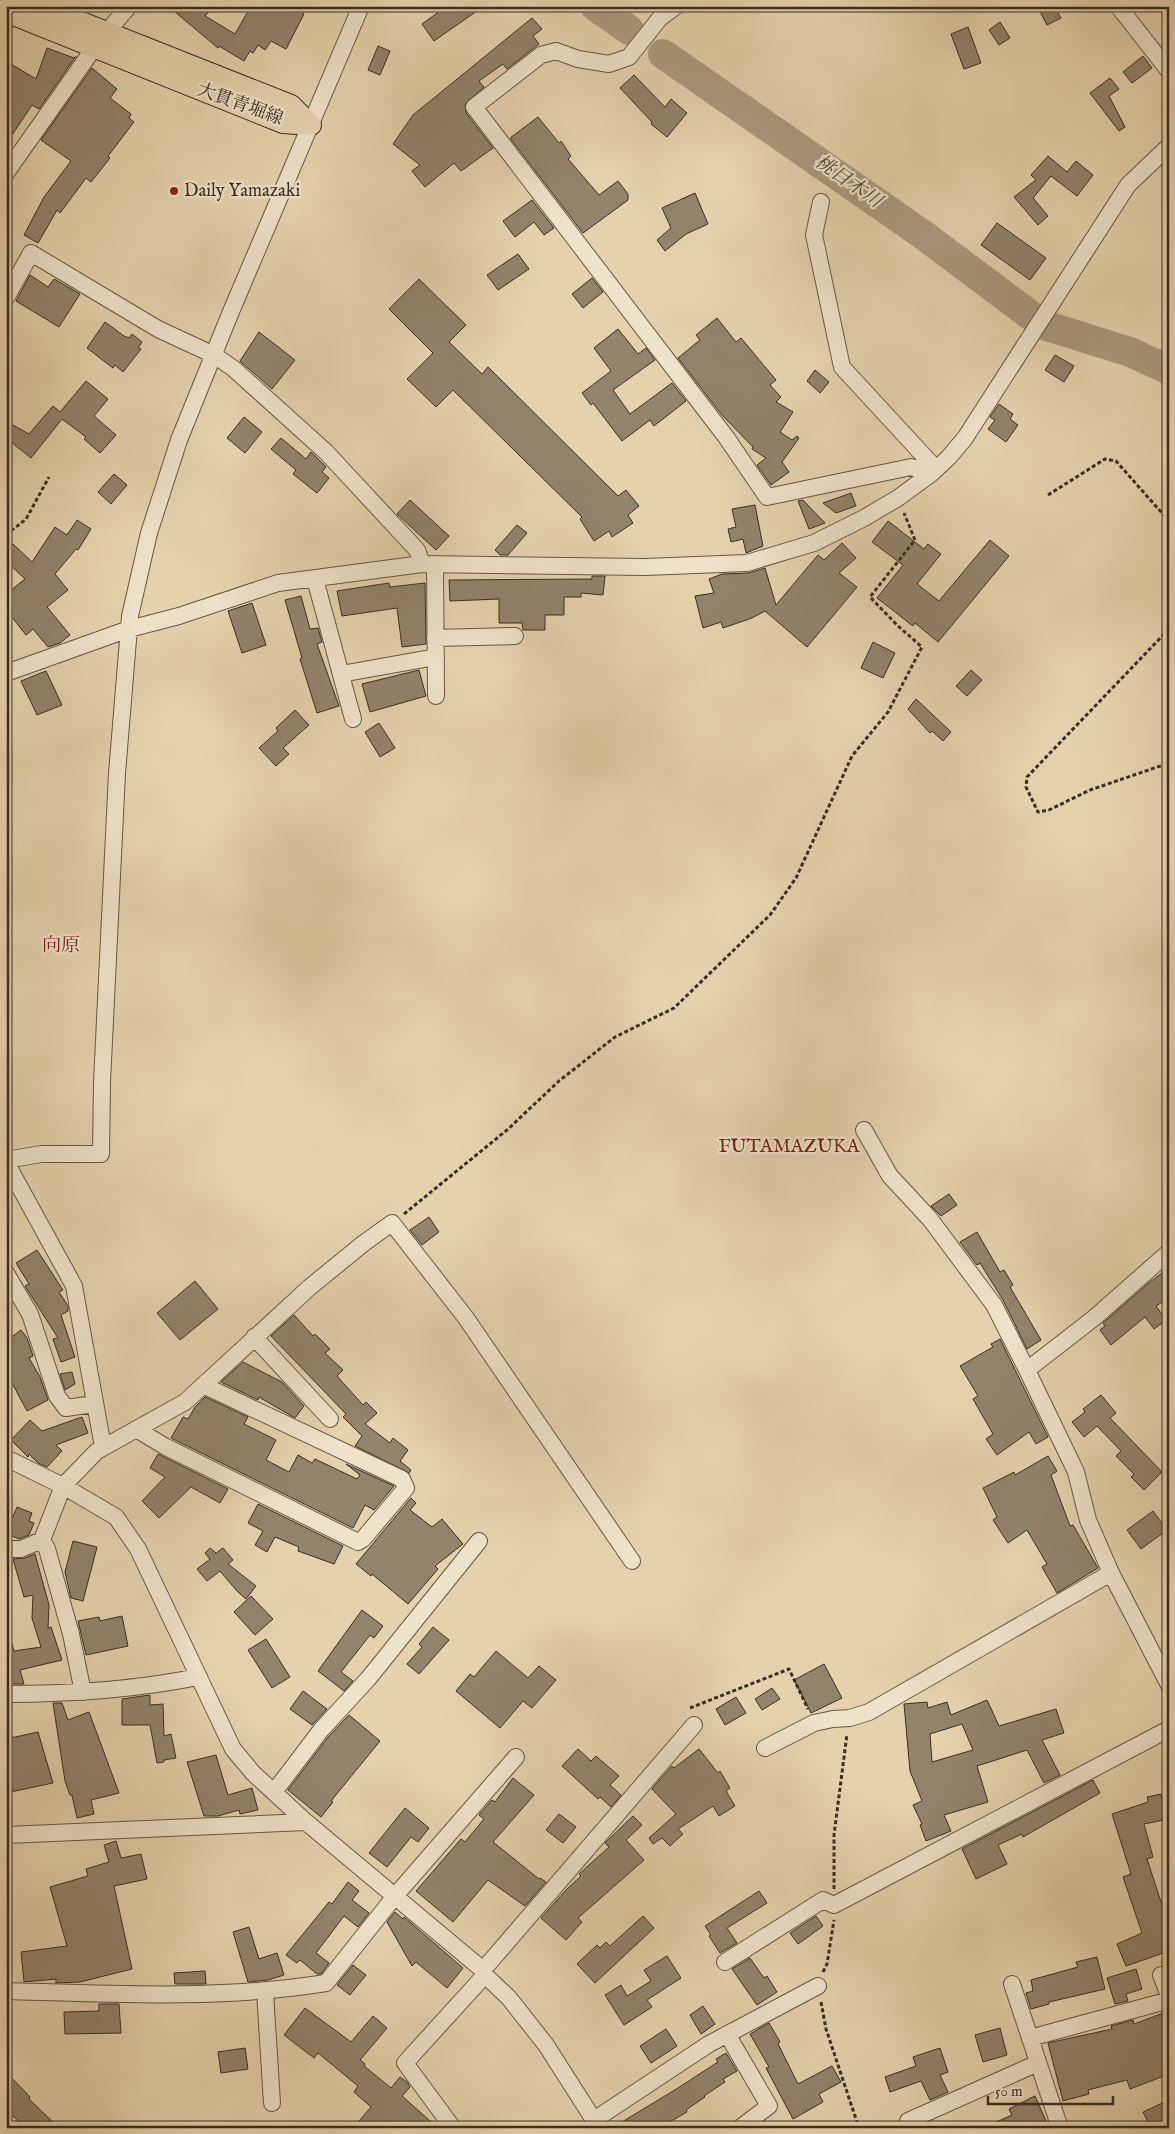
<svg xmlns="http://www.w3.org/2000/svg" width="1175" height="2134" font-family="'IM FELL English','Noto Serif JP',serif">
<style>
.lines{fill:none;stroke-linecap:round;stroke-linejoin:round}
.river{stroke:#aa9a7f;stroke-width:30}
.building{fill:#92836c;stroke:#382e25;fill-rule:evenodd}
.minor-casing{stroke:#635747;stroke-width:18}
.major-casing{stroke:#382e25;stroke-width:22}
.path{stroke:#382e25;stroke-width:3;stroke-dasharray:4 2.5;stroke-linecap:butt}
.minor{stroke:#eee2ca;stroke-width:16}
.major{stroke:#e5d2ad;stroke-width:20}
.poi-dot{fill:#8f2418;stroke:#eee2ca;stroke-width:2}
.labels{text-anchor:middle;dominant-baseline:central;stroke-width:4.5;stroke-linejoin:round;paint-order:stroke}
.street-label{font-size:18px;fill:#382e25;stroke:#eee2ca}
.poi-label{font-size:18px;fill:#382e25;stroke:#eee2ca;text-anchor:start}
.water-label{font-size:19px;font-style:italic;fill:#54493c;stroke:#eee2ca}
.neighbourhood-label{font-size:19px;fill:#7a1f14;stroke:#eee2ca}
</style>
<rect width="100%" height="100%" fill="#e5d2ad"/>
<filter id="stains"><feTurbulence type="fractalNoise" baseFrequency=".004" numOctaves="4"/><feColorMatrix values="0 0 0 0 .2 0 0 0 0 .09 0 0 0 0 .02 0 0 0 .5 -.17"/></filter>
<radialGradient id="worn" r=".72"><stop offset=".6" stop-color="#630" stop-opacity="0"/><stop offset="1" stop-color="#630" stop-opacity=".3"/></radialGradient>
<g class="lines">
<path class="river" d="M595,6L629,30
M663,54L922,234L1030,315
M1047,326L1130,352L1169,370"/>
</g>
<path class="building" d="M168,6H214L205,16L235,34L251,6H304L301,12L304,14L286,49L271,41L265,50L258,45L253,53L250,51L244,61L219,46L218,48Z
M447,6H484L434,41L422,24Z
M1037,6H1054L1061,18L1047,25Z
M532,18L542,29L533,36L539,44L507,69L503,64L479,81L484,87L465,104L466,113L493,148L461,171L454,163L425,187L412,171L420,165L393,144L413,115Z
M1000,22L1010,38L999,45L989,30Z
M968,27L981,63L964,69L951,34Z
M378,46L390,51L380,75L368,70Z
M47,48L74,58L76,56L39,109L32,105L6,144V61L36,79Z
M1143,56L1152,68L1132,83L1123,72Z
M92,68L117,89L110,98L131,114L129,118L134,122L108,156L110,158L91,182L86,178L60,213L57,210L38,243L24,235L44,197L71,161L41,140Z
M634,75L665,107L671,99L687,113L667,137L651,124L652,122L620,88Z
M1110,78L1119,89L1109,96L1125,127L1119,131L1090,93Z
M538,117L559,143L561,141L571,156L568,159L599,195L618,181L628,194V200L583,233L510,138Z
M1048,156L1067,172L1076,161L1093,175L1077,196L1051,176L1033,198L1048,216L1038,225L1014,197L1036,180L1031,175Z
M695,193L708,224L686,234L665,251L657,240L671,228L662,208Z
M532,200L554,228L544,235L534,222L515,237L503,221Z
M997,223L1046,258L1030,280L981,245Z
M518,254L529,269L498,290L487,275Z
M30,275L48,287L54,279L80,294L59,327L16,301Z
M592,278L603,292L583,308L572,294Z
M419,279L466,325L449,342L482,374L488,367L618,496L626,490L639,506L628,515L633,523L612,537L609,531L594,541L580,519L582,517L453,390L436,407L407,379L433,353L389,309Z
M717,318L736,342L741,338L776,380L770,385L781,397L776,402L793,412L780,432L792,440L797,436L799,438L782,462L789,472L771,485L757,465L766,458L752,449L753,447L722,415L678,358L700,340L696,335Z
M105,322L124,336L129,338L132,334L142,342L138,348L141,349L123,372L115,365L113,368L87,348Z
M618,329L638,354L646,348L655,360L613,390L630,414L672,383L686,401L654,426L650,420L622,441L593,403L591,405L582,393L611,371L594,348Z
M259,332L295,360L272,389L240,361Z
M1055,355L1074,366L1064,382L1045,370Z
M815,370L829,382L820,393L807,381Z
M86,381L108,399L94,416L116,435L100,453L84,439L86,437L62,419L31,458L6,438V421L29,434L53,406L60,412Z
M999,404L1013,414L1010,419L1018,425L1006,442L988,429L995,420L990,417Z
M244,417L262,432L245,453L227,438Z
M281,438L306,459L311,452L326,467L322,472L329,478L317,493L293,474L296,470L271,449Z
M114,474L127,485L111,504L98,492Z
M851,493L856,506L836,513L823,503Z
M410,500L449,536L436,550L397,514Z
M803,500L825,523L809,529L798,501Z
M755,505L763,546L746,553L743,539L731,542L728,529L736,527L732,509Z
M77,520L91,529L78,550L76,549L55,574L68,590L47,607L70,635L60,643L48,647L33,629L26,635L6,610V594L25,579L6,561V551L13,544L32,562L55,527L67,535Z
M888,521L924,549L928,544L941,554L917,584L939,601L990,540L1009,556L938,642L915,623L913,626L877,598L903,565L872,542Z
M517,525L527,533L508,555H500L495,550Z
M842,543L856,558L839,573L857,587L807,647L765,611L752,618L723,628L721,622L703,628L695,596L714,593L709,579L722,574L748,573L765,568L776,605L818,555L824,560Z
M592,576H605L603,595L581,593V597H564V615H545V630H523L522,623H499V599L450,601L449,580L592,579Z
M389,583L390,587L425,583L426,644L402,647L397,608L342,616L337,591Z
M301,596L310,629L318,628L322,642L317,644L339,706L317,713L300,659L302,658L285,600Z
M252,603L266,645L242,653L228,611Z
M873,642L895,653L883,678L861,668Z
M419,670L426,696L370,712L362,684Z
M971,670L982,680L967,696L956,686Z
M46,671L62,705L37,715L21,681Z
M916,699L951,732L943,741L932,731L930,733L908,709Z
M295,710L309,725L283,748L289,754L276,766L259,748L278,731L276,728Z
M379,723L395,748L380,757L365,732Z
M949,1194L957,1205L941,1216L931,1206Z
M429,1217L439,1232L422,1245L410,1230Z
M977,1232L1000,1272L1004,1270L1013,1285L1010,1287L1041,1340L1027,1349L1003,1300L980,1263L977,1265L960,1242Z
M37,1250L63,1290L59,1292L68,1306V1311L61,1315L75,1357L61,1362L53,1339L58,1338L25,1286L29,1284L16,1263Z
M1169,1268V1298L1156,1306L1166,1320L1154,1329L1145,1317L1111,1345L1100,1330L1105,1326L1103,1323L1150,1282Z
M195,1281L218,1309L180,1340L157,1313Z
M294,1315L313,1336L315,1334L330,1349L325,1353L343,1370L337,1376L363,1405L366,1402L377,1413L365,1424L390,1443L393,1438L408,1450L400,1461L411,1470L409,1473L355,1446L362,1436L343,1417L346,1414L271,1336Z
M21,1330L27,1338L33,1356L29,1358L40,1377L48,1400L27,1411L12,1383L6,1388V1341Z
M1000,1339L1048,1437L1036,1444L1029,1432L997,1455L986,1439L993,1434L973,1399L978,1396L960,1366L993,1347L991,1344Z
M243,1362L282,1382L304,1406L295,1418L259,1397L258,1400L221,1382Z
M72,1372L75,1384L65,1390L60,1374Z
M1101,1395L1116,1413L1110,1418L1162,1472L1144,1490L1131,1477L1134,1474L1116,1456L1121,1451L1097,1426L1084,1437L1072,1422L1085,1412L1083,1409Z
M205,1397L248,1417L244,1424L276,1440L266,1460L289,1472L298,1455L312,1463L315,1459L357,1479L360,1475L346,1464L394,1486L374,1510L365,1505L353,1528L171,1438L183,1417L188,1419L195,1407Z
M82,1417L88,1433L56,1445L62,1451L47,1467L38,1463L29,1454L28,1457L11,1440L30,1420L42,1431Z
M158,1454L228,1489L220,1503L191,1487L159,1518L142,1501L165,1477L150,1468Z
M1048,1456L1057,1471L1051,1475L1070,1526L1073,1525L1098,1568L1057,1593L1042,1567L1047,1564L1027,1530L1008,1543L993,1520L997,1517L983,1488L1014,1472L1015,1475Z
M411,1498L416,1503L410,1510L432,1527L442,1519L463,1544L435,1566L438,1569L408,1604L372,1574L371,1576L356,1564Z
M258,1504L343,1546L334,1564L298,1551L299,1547L275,1537L267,1552L255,1545L263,1531L248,1523Z
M17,1507L32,1513L29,1521L34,1523L29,1535L19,1539L6,1533Z
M1153,1511L1167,1530L1141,1549L1127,1530Z
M73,1541L97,1547L83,1601L71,1598L65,1572Z
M210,1548L216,1553L223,1548L233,1560L228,1564L256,1586L246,1599L237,1591L220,1571L207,1581L197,1569L210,1559L205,1553Z
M35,1554L49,1605L48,1628L51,1627L62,1660L20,1670L24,1684H6V1636H10L14,1651L41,1647L32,1618L33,1595L24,1597L13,1559L25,1558Z
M251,1596L273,1619L255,1635L234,1612Z
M362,1610L383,1626L374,1638L370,1635L341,1672L353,1681L344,1691L318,1671Z
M122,1616L128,1646L86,1655L78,1621L99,1617L100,1621Z
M433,1627L449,1640L419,1674L407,1664L422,1647L419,1644Z
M266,1639L290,1677L272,1688L248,1650Z
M496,1651L528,1678L539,1666L556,1680L532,1708L523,1701L500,1728L456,1691L470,1674L474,1677Z
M824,1664L842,1698L811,1713L794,1680Z
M772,1688L780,1699L762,1710L755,1699Z
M303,1691L327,1709L312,1725L290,1709Z
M150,1695V1705L163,1704L164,1736L171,1734L176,1758L164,1760V1762L157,1763L150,1725H122V1699Z
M736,1697L746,1713L725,1725L716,1709Z
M987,1700L999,1726L1056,1709L1064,1733L1042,1740L1060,1775L1044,1783L1027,1750L977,1766L988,1802L944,1815L951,1831L926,1841L920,1825L922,1824L913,1805L922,1801L910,1771L904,1704L927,1702L928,1708L947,1702L951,1715ZM962,1724L973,1750L932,1762L930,1734Z
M53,1703H62L68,1720L89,1712L119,1793L91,1800L94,1814L77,1818L72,1795H70L65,1781Z
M349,1715L380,1741L331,1801L333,1802L321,1817L288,1790L329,1736Z
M38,1732L53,1783L6,1793V1739Z
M578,1749L591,1761L596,1756L619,1776L610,1785L621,1795L611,1807L600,1797L598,1799L562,1766Z
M699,1749L718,1773L720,1771L730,1788L726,1791L735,1806L719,1816L713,1806L678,1829L683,1834L670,1846L662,1838L653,1844L649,1838L676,1814L652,1789L672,1766L674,1768Z
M216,1755L228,1795L252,1788L258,1810L240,1814L239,1810L218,1816H204L187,1762Z
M513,1778L534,1795L493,1842L539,1879L540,1878L546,1882L525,1906L488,1880L453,1922L416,1891L461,1839L465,1842L484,1819L479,1815L492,1800L495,1802Z
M1093,1780L1100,1793L1023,1837L1022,1834L998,1845L1007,1864L976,1879L962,1849Z
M1161,1794L1162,1799L1169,1798V1819L1144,1824L1153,1857L1147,1859L1162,1905L1169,1902V1918L1163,1920L1169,1935V1951L1126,1966L1117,1944L1142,1933L1123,1877L1131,1874L1112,1814L1148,1802L1147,1797Z
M405,1808L429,1828L418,1842L411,1837L387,1867L369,1853Z
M559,1814L576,1827L563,1843L546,1830Z
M633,1816L642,1825L626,1840L644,1860L578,1918L582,1922L566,1940L541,1918L566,1890L581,1876L579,1874L609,1847L605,1843Z
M116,1841L121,1858L141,1854L147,1879L114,1886L132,1969L80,1982L56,1983V1979L24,1982L21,1952L67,1946L50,1887L88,1876L86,1869L109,1862L104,1845Z
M348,1882L359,1891L352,1900L369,1913L358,1927L344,1916L316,1953L329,1963L321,1974H317L300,1960L297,1963L286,1955L329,1902L332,1904Z
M759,1891L767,1903L727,1928L737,1943L720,1953L709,1936L711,1935L705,1926Z
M395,1912L403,1919L404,1917L463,1968L447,1988L416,1962L412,1966L387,1922Z
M643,1916L654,1928L595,1983L577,1964L597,1945L600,1948L606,1942L610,1946Z
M816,1916L823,1926L798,1944L790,1933Z
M249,1927L259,1959L277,1953L284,1975L268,1980L248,1982L233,1932Z
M667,1956L681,1978L647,2000L652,2007L624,2025L605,1995L621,1985L627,1996L651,1981L644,1970Z
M1097,1957L1105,1989L1049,2002V2004L1031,2009L1026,1993L1033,1991L1031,1980L1078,1967L1076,1962Z
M750,1958L764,1978L767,1976L777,1992L757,2005L732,1969Z
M353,1965L366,1975L350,1995L337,1985Z
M1136,1969L1142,1989L1126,1994L1128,2001L1115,2004L1107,1978Z
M205,1971L206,1984H175L174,1973Z
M99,2004H119L121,2033L65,2034L64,2012L99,2011Z
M703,2006L715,2024L701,2034L690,2015Z
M305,2008L351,2042L373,2016L387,2028L360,2060L365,2064L364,2066L391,2088L400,2077L407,2082L410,2087L402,2096L438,2128H353L371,2107L354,2092L358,2086L318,2053L314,2058L284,2035Z
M1169,2011V2074L1130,2089L1127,2080L1088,2090L1089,2094L1063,2101L1048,2043L1112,2029L1111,2026L1133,2020L1134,2024Z
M769,2023L780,2042L778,2044L798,2084L832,2066L841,2082L819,2094L823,2102L793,2119L766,2068L769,2067L750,2034Z
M1000,2028L1007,2055L983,2062L975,2035Z
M666,2029L677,2046L651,2063L640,2046Z
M245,2048L248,2069L221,2073L218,2052Z
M940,2048L948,2072L940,2075L948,2092L930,2100L921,2081L890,2092L885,2077L916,2066L913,2057Z
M726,2053L737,2071L723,2079L725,2082L704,2096L705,2097L686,2110L687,2112L659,2128H612L678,2088L718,2062L716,2059Z
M6,2072L30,2097L29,2099L59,2128H25L6,2109Z
M1035,2096L1049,2128H983L1012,2115L1009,2109Z
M1169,2100V2124L1160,2128H1151L1143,2112Z"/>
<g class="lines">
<defs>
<path id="minor" d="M676,6L660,18L629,57L609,64L578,59L556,51L541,55L474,107L726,437L767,497L911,467L932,473
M1118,6L1169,71
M106,33L129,6
M6,173L94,48
M821,202L814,235L842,367L936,469
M6,298L31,253L158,329L214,355L234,369L326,452L417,550L422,564
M435,564L436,696
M315,579L353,719
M435,638L515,636
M6,673L129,629L179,616L278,583L422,564L645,567L747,563L814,543L864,518L898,498L932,473L949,457L965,438L1128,185L1169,146
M341,674L436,657
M864,1130L890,1176L930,1219L994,1305L1027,1370L1076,1472L1088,1520L1111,1573L1169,1685
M6,1160L41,1154H101L102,1082L117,773L130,616L149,533L179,440L230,314L361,6
M6,1162L74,1286L103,1447
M6,1273L30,1314L57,1396L66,1408L94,1404
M254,1337L330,1419
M1027,1370L1094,1318L1169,1252
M136,1429L166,1447L358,1542L363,1539L406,1488L402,1479L203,1385
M6,1458L63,1486L116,1517L138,1549L233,1749L253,1773L306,1822L483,1970L485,1975L509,1998L546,2045L599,2128
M42,1540L47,1549L71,1634L83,1692
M6,1549H21L42,1540L63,1486L97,1451L185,1402L310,1287L364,1243L392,1223L466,1318L632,1561
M6,1694C71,1694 134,1690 198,1677
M765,1748L814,1723L833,1719L850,1718L869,1712L1111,1573
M274,1792L321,1730L368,1679L479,1541
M6,1835L306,1822
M725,1962L823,1900L834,1905L1169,1729
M483,1970L694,1725
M1161,1975L1169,1996
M1012,1984L1060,2128
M6,1991C112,1994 220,2000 326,1983L395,1896L516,1757
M265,1992L272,2103
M727,2034L769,2106L740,2128
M1030,2038L1166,2001L1169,1996
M594,2120L709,2044L818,1986
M908,2121L1038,2063
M453,2128L405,2063L485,1975"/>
<path id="major" d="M41,6L291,105L311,125
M6,12L283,123L311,125"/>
</defs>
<use href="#minor" class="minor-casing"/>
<use href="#major" class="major-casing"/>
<path class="path" d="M1048,495L1105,459L1116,461L1169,521
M6,535L26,519L49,477
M1169,629L1027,777L1026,787L1038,812L1049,810L1090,790L1169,763
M404,1214L507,1130L559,1081L615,1037L674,1008L770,915L796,878L852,756L888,712L922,647L898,626L870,597L915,540L904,513
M690,1708L789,1669L808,1709
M834,1889V1835L847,1734
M823,1972L827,1964L834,1920
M821,2002L826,2029L859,2128"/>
<use href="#minor" class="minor"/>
<use href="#major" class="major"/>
</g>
<circle class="poi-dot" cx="174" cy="191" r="5"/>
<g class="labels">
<g class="street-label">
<text transform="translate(240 105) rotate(20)">大貫青堀線</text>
</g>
<g class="poi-label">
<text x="184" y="191">Daily Yamazaki</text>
</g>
<g class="water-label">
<text transform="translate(848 182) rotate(35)">桃目木川</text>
</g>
<g class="neighbourhood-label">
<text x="61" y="946">向原</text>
<text x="789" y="1147">FUTAMAZUKA</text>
</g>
</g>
<rect width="1175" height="2134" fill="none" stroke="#e5d2ad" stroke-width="25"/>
<rect x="8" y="8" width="1160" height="2119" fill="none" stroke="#382e25" stroke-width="2.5"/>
<rect x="12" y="12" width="1150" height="2109" fill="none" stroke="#382e25"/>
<path d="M988 2096v8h125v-8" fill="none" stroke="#382e25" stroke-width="2.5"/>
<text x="995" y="2096" font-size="15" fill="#382e25" stroke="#eee2ca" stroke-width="4" paint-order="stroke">50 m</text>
<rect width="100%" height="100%" filter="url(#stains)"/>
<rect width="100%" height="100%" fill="url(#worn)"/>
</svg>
